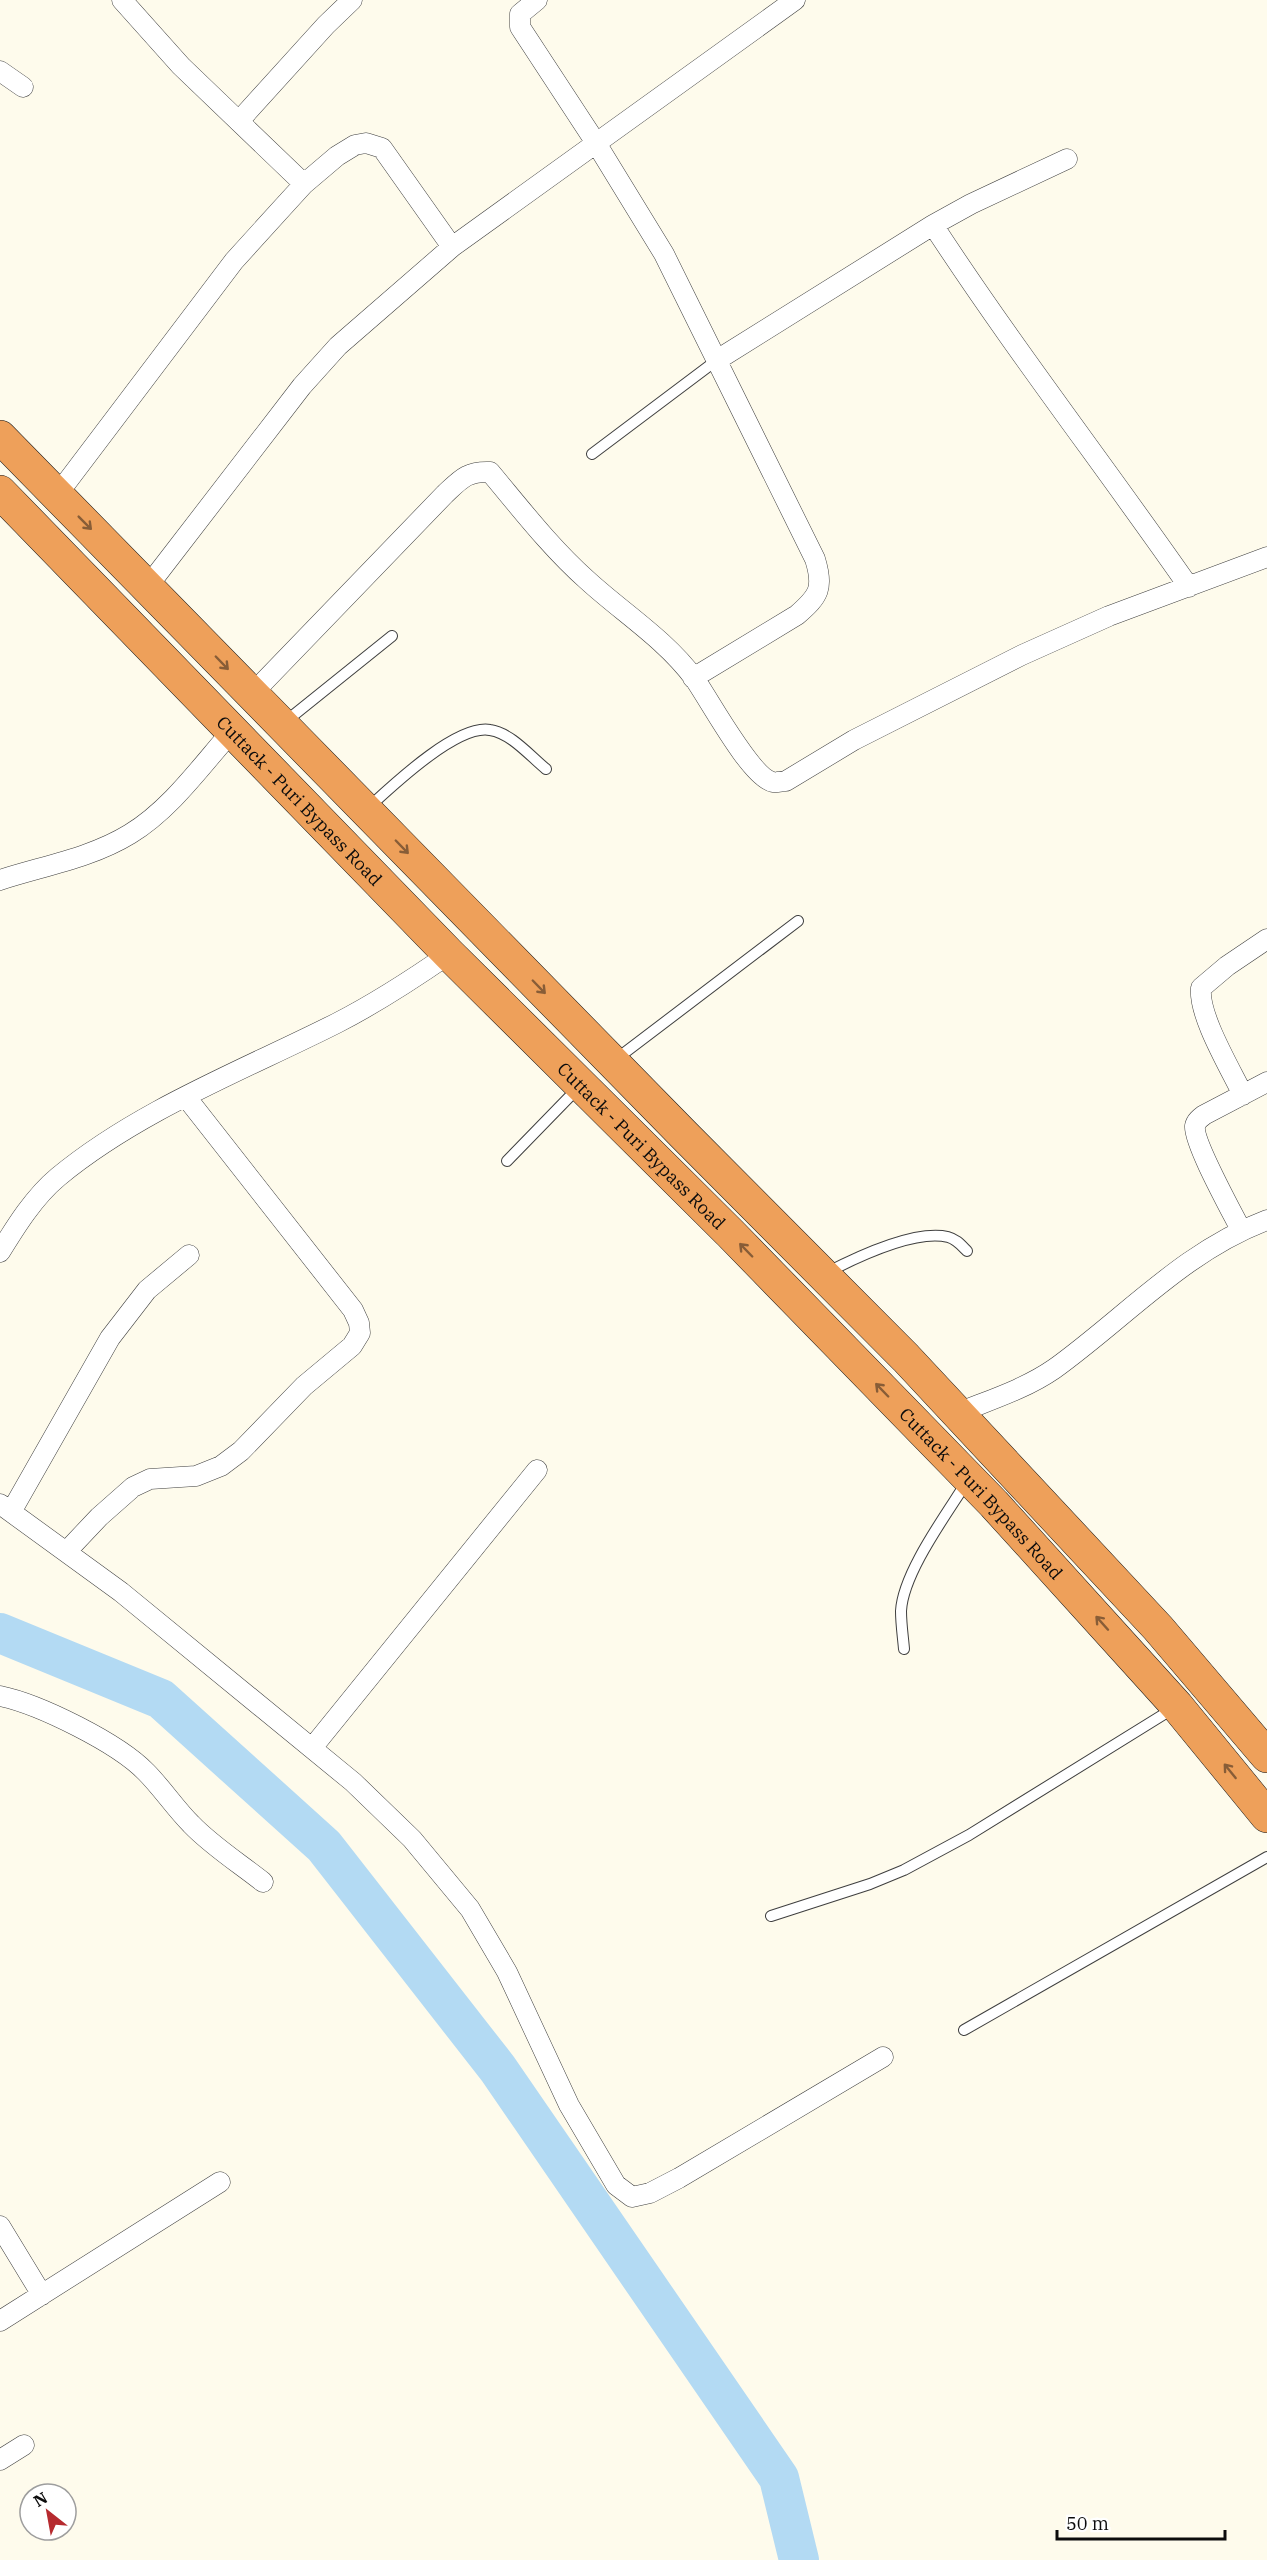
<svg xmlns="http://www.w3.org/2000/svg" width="1267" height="2560" font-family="'IBM Plex Serif',serif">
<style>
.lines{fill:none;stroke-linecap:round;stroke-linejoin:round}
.river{stroke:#b3daf3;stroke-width:40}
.lane-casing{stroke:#3f3f3f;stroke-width:12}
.street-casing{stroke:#3f3f3f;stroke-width:21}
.highway-casing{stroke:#1d1d1d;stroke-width:34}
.lane{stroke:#fff;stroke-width:10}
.street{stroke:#fff;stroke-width:20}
.highway{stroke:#eea05a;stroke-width:33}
.oneway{stroke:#885d37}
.labels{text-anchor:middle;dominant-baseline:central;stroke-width:6;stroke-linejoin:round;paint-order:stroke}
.street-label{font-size:18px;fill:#0c0c0c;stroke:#fff}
</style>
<rect width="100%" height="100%" fill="#fefbec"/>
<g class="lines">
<path class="river" d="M0,1633L161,1699L324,1846L498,2069L779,2478L799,2560"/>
<defs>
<path id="lane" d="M592,454L717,360
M285,722L392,636
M368,808C392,786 457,724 490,730C511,733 530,756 546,769
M615,1060L798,921
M507,1161L578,1088
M826,1273C855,1258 914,1229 948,1237C956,1239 961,1245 967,1251
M904,1649C903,1637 901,1624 901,1611C903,1573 946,1515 966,1483
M771,1916L870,1884L904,1870L969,1835L1174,1708
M964,2030L1267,1857"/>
<path id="street" d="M122,0L181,66L304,184
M537,0L520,14V27L596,143L664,254L815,559C824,588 819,596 797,615L693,678
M0,71L23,87
M239,121L326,25L352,0
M933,225C1014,349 1104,465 1189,587
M717,360L933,225L971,204L1067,159
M57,495L234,261L283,207L304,184L337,156L355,145L366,143L382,148L452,247
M148,586L302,386L338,346L452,247L795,0
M252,694L445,494C461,479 467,471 490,472C521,509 551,548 587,580C623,613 665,639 694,678C709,699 751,778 773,782C776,783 782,781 786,781L854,740L1022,655L1109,616L1267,557
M0,880C43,866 91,858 130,834C171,809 201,766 233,730
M1243,1095C1230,1068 1198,1015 1201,988L1227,966L1267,939
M1241,1230C1232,1212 1193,1142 1195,1126C1196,1121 1200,1118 1204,1115L1267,1082
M0,1252C16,1226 34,1197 58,1177C139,1110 244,1070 337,1023C376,1003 413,979 449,954
M958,1413C990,1400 1025,1389 1054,1369C1125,1318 1184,1251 1267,1220
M0,1504L121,1592L353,1782L412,1839L470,1909L507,1972L569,2105L616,2185L632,2197L650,2193L679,2178L883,2057
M11,1512L110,1338L147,1290L189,1255
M66,1552L99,1517L133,1487L150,1479L196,1476L221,1466L241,1451L304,1386L352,1346L360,1333L359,1323L353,1310L186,1097
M0,1696C39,1704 118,1743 146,1772C162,1788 175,1808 191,1824C212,1846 239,1863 263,1882
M312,1748L537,1470
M0,2226L42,2295
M0,2321L220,2182
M0,2460L24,2445"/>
<g id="highway">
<path d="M0,437L684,1135L906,1358L1158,1628L1267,1756"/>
<path id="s1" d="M0,492L449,954L731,1234L994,1504L1177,1706L1267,1816"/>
</g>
</defs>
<use href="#lane" class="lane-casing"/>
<use href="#street" class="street-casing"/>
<use href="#highway" class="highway-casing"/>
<use href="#lane" class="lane"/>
<use href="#street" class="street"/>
<use href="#highway" class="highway"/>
</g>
<defs><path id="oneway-shaft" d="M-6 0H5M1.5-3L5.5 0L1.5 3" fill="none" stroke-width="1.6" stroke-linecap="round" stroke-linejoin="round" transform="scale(1.5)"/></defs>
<g class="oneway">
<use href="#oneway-shaft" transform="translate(85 523) rotate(45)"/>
<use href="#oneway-shaft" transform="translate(222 663) rotate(46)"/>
<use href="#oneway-shaft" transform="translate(402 847) rotate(46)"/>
<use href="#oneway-shaft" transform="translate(539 987) rotate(46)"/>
<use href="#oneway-shaft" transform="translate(746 1250) rotate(-134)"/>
<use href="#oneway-shaft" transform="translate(882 1390) rotate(-134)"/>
<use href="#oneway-shaft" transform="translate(1102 1623) rotate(-132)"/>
<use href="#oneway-shaft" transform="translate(1230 1771) rotate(-129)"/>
</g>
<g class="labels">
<g class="street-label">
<text stroke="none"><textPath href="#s1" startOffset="430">Cuttack - Puri Bypass Road</textPath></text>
<text stroke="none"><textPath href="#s1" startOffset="916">Cuttack - Puri Bypass Road</textPath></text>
<text stroke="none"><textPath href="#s1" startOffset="1402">Cuttack - Puri Bypass Road</textPath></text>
</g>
</g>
<g transform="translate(48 2512) rotate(329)"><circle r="28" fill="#ffffff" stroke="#9e9e9e" stroke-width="1.5"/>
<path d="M0-4.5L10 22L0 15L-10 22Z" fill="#b62b2f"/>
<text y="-9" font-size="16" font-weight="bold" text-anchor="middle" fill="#0c0c0c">N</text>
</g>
<path d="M1057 2530v9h168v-9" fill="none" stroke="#0c0c0c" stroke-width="3"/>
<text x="1066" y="2530" font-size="18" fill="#0c0c0c" stroke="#ffffff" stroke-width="4.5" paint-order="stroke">50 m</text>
</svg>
